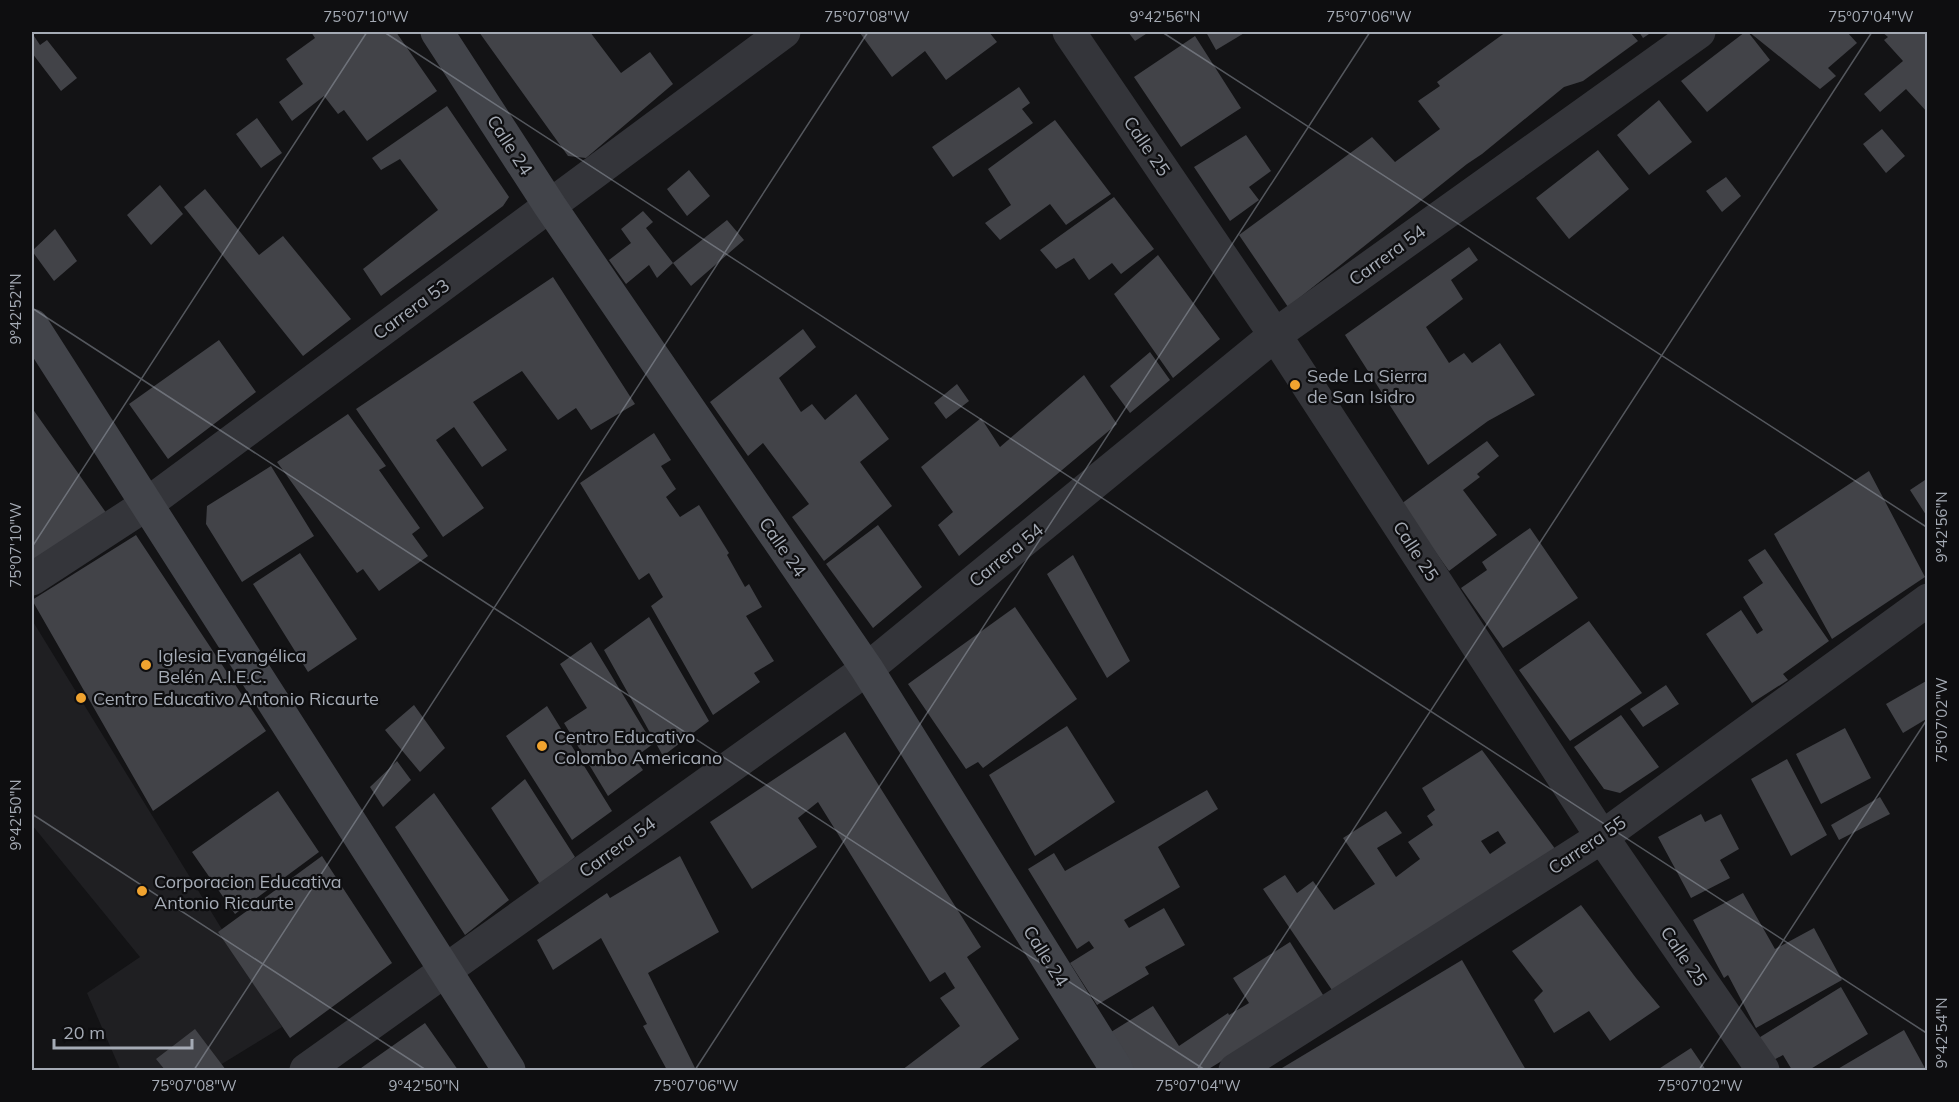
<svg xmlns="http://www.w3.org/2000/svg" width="1959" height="1102" font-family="Mulish,sans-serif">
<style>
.built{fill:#1f1f22}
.building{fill:#424348;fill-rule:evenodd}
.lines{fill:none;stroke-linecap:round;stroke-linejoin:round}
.minor{stroke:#34353a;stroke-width:33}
.secondary{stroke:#42444a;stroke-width:33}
.ticks{fill:none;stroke:#a5abb5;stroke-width:1.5;stroke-opacity:0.45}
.poi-dot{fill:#f0a32f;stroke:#0e0e10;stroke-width:2}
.labels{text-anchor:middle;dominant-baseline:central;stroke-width:4.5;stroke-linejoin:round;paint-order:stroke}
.street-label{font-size:18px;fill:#a5abb5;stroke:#0e0e10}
.poi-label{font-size:18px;fill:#a5abb5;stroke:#0e0e10;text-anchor:start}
.neatline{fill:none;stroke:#a5abb5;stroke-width:2}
.ticks-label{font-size:15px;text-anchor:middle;fill:#a5abb5}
</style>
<rect width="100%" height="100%" fill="#131315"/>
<path class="built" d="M32,620L282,1027L212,1070L120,1069L87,993L140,957L32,825Z"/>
<path class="building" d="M311,32H396L437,91L367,141L344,110L338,114L324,96L292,121L279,102L303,84L286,59L315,38Z
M479,32H590L621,73L650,52L673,84L586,158L568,156Z
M862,32H989L997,42L946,80L925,51L892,77L860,33Z
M1128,32H1149L1135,41Z
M1206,32H1246L1216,50Z
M1506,32H1630L1638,41L1583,81L1564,87L1482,154L1467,164L1288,307L1239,235L1372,137L1395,162L1440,129L1418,101L1440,86L1437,82Z
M1639,32H1652L1643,38Z
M1745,32H1748L1770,60L1707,112L1681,81Z
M1749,32H1847L1857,43L1828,68L1836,76L1820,89Z
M1882,32H1928V113L1906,89L1880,112L1864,94L1903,61L1884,40L1888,37Z
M32,33L40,45L47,40L77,78L61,91L32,53Z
M1195,36L1241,108L1181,147L1134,77Z
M1019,87L1030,103L1022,109L1033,123L953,177L932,147Z
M1659,100L1692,142L1649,175L1617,135Z
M447,106L509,197L503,206L381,296L363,269L438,210L400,159L381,170L372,158Z
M257,118L282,153L261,168L236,134Z
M1055,120L1111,194L1066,225L1050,204L1000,240L985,223L1011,205L988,169Z
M1882,129L1905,156L1886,173L1863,144Z
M1246,135L1271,171L1249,187L1259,200L1230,221L1194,167Z
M1598,150L1629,189L1569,239L1536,198Z
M689,170L710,196L687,216L667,189Z
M1726,177L1741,196L1722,212L1706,191Z
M160,185L183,214L151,245L127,215Z
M205,189L259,255L283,236L351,319L303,356L184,207Z
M1114,197L1154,249L1121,274L1112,263L1089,280L1074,258L1056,269L1040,250Z
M643,211L653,222L646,228L673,263L657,278L649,265L626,284L609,260L631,243L621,229Z
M727,220L744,240L691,286L673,263Z
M55,229L77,261L54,281L32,251Z
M1469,247L1478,260L1451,280L1463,299L1426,327L1449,363L1464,353L1472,363L1500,343L1535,395L1488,421L1428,465L1345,335Z
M1158,255L1220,339L1173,378L1114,294Z
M553,277L635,404L591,430L576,408L558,420L522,371L473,402L507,450L482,467L454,427L436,440L484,508L443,537L356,409Z
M803,329L816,347L779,378L801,412L812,404L825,420L856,394L889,439L860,462L892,506L824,561L792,517L809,504L763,443L748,456L710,402Z
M219,340L256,392L168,459L129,404Z
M1150,352L1170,380L1130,413L1110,386Z
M1084,375L1117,424L959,556L938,525L953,512L921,467L981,418L1000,447Z
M957,384L969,401L946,419L934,403Z
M32,408L107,514L32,564Z
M348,414L386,466L379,470L420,528L412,534L428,556L379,591L363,569L357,573L277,462Z
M654,433L671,460L661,466L676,489L666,497L680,517L699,505L729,553L727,555L745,587L749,584L762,607L746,616L774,661L754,673L760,682L713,715L651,606L663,597L649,573L639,580L580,483Z
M1487,441L1499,456L1477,474L1480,477L1463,490L1497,535L1449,571L1401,504Z
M271,466L314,536L242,582L206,524L207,506Z
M1869,471L1925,577L1832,639L1774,534Z
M1928,478V518L1910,490Z
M878,525L922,587L873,628L826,564Z
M1530,528L1578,598L1503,648L1461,588L1487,570L1482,562Z
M136,535L266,731L153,811L32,600Z
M1765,549L1829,641L1783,674L1788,680L1752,703L1706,634L1741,610L1757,634L1763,630L1743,597L1763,583L1748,560Z
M300,553L357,639L308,672L253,584Z
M1073,555L1130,661L1107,678L1047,574Z
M1015,607L1077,699L983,768L978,762L966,769L908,684Z
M649,617L709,721L663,756L604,650Z
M1589,621L1642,693L1570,741L1519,670Z
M591,642L653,744L634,758L643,770L608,796L564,723L587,708L560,664Z
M1928,680V718L1903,733L1886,704Z
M1666,685L1679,704L1643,727L1630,709Z
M414,705L445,748L420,772L385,730Z
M547,706L612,811L572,840L506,736Z
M1621,715L1659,767L1620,793L1604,789L1574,747Z
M1067,726L1115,802L1035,856L989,775Z
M1845,728L1871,778L1821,804L1796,754Z
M845,732L981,947L967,957L1019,1039L977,1070H902L960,1026L940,998L955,988L945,972L930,982L818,802L798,818L817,847L752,889L710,822Z
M1482,750L1556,850L1334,993L1263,889L1285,875L1297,893L1313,881L1334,910L1375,884L1343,838L1386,811L1402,833L1377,848L1396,877L1420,859L1408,842L1433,825L1427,816L1435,810L1422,788ZM1498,831L1506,843L1490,854L1481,841Z
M1787,759L1827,835L1791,856L1751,779Z
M397,761L411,780L383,807L370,787Z
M525,779L575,857L541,886L491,808Z
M1207,790L1218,809L1158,847L1180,887L1124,920L1129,928L1164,908L1185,945L1145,967L1149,974L1097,1005L1070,963L1094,948L1089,941L1077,949L1028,869L1054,853L1065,871Z
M278,791L319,852L235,914L192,852Z
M434,793L509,900L465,935L395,827Z
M1880,797L1890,814L1839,840L1831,825Z
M1701,814L1705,822L1721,814L1739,849L1720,860L1730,878L1691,898L1658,837Z
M322,856L392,963L290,1038L218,932Z
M680,856L719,932L648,973L696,1070H667L643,1026L647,1024L601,938L553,970L537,940L607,893L610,898Z
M1743,893L1775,949L1814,928L1842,980L1756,1028L1728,975L1724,978L1693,920Z
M1581,905L1636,978L1660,1007L1610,1041L1589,1011L1554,1033L1534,1000L1543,991L1512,951Z
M1290,942L1325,998L1207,1070H1125L1103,1037L1153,1006L1179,1046L1228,1013L1229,1015L1249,1003L1233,978Z
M1462,960L1526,1070H1284L1282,1068Z
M1841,987L1868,1034L1809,1070H1792L1783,1055L1770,1062L1757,1039Z
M425,1023L458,1070H363L361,1068Z
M195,1029L226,1070H165L156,1059Z
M1904,1030L1926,1070H1836Z
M1691,1048L1706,1070H1657Z"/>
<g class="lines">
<path class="minor" d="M1069,32L1275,335L1602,837L1763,1070
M32,579L147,504L784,32
M306,1070L867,669L1275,335L1699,32
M1235,1070L1602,837L1928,600"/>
<path class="secondary" d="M437,32L550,206L867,669L1117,1070
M32,325L509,1070"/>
</g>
<path class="ticks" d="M384,32L1928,1034M1162,32L1928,528M32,308L1205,1070M32,547L367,32M32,814L426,1070M194,1070L868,32M695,1070L1370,32M1197,1070L1872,32M1699,1070L1928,718"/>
<g class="poi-dot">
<circle cx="1295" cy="385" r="6"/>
<circle cx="146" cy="665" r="6"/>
<circle cx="81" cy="698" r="6"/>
<circle cx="542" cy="746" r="6"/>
<circle cx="142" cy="891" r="6"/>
</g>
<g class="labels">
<g class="street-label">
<text transform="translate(510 145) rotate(57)">Calle 24</text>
<text transform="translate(1147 146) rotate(56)">Calle 25</text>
<text transform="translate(1387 255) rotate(-36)">Carrera 54</text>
<text transform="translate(411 309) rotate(-36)">Carrera 53</text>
<text transform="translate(783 547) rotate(55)">Calle 24</text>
<text transform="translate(1416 551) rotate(57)">Calle 25</text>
<text transform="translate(1006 555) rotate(-39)">Carrera 54</text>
<text transform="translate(1587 845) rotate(-34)">Carrera 55</text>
<text transform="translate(617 847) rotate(-36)">Carrera 54</text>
<text transform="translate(1046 956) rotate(58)">Calle 24</text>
<text transform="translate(1684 956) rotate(56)">Calle 25</text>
</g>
<g class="poi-label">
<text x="1307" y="375">Sede La Sierra<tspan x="1307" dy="21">de San Isidro</tspan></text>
<text x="158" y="655">Iglesia Evangélica<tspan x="158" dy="21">Belén A.I.E.C.</tspan></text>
<text x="93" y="698">Centro Educativo Antonio Ricaurte</text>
<text x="554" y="736">Centro Educativo<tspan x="554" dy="21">Colombo Americano</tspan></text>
<text x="154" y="881">Corporacion Educativa<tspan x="154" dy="21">Antonio Ricaurte</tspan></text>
</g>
</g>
<rect width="1959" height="1102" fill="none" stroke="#0e0e10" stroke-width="66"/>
<path d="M54 1039v9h138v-9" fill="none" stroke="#a5abb5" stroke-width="3"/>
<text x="63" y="1039" font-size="18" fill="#a5abb5" stroke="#0e0e10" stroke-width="4.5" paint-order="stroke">20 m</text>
<rect x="33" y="33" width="1893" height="1036" class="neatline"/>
<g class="ticks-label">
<text x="366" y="22">75°07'10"W</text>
<text x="867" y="22">75°07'08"W</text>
<text x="1165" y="22">9°42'56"N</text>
<text x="1369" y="22">75°07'06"W</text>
<text x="1871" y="22">75°07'04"W</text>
<text transform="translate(16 309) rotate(-90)" y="5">9°42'52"N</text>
<text transform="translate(1942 527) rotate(-90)" y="5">9°42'56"N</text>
<text transform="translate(16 545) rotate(-90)" y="5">75°07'10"W</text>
<text transform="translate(1942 720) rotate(-90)" y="5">75°07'02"W</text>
<text transform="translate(16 815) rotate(-90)" y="5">9°42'50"N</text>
<text transform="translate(1942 1033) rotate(-90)" y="5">9°42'54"N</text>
<text x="194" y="1091">75°07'08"W</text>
<text x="424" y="1091">9°42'50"N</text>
<text x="696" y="1091">75°07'06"W</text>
<text x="1198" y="1091">75°07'04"W</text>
<text x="1700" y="1091">75°07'02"W</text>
</g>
</svg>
